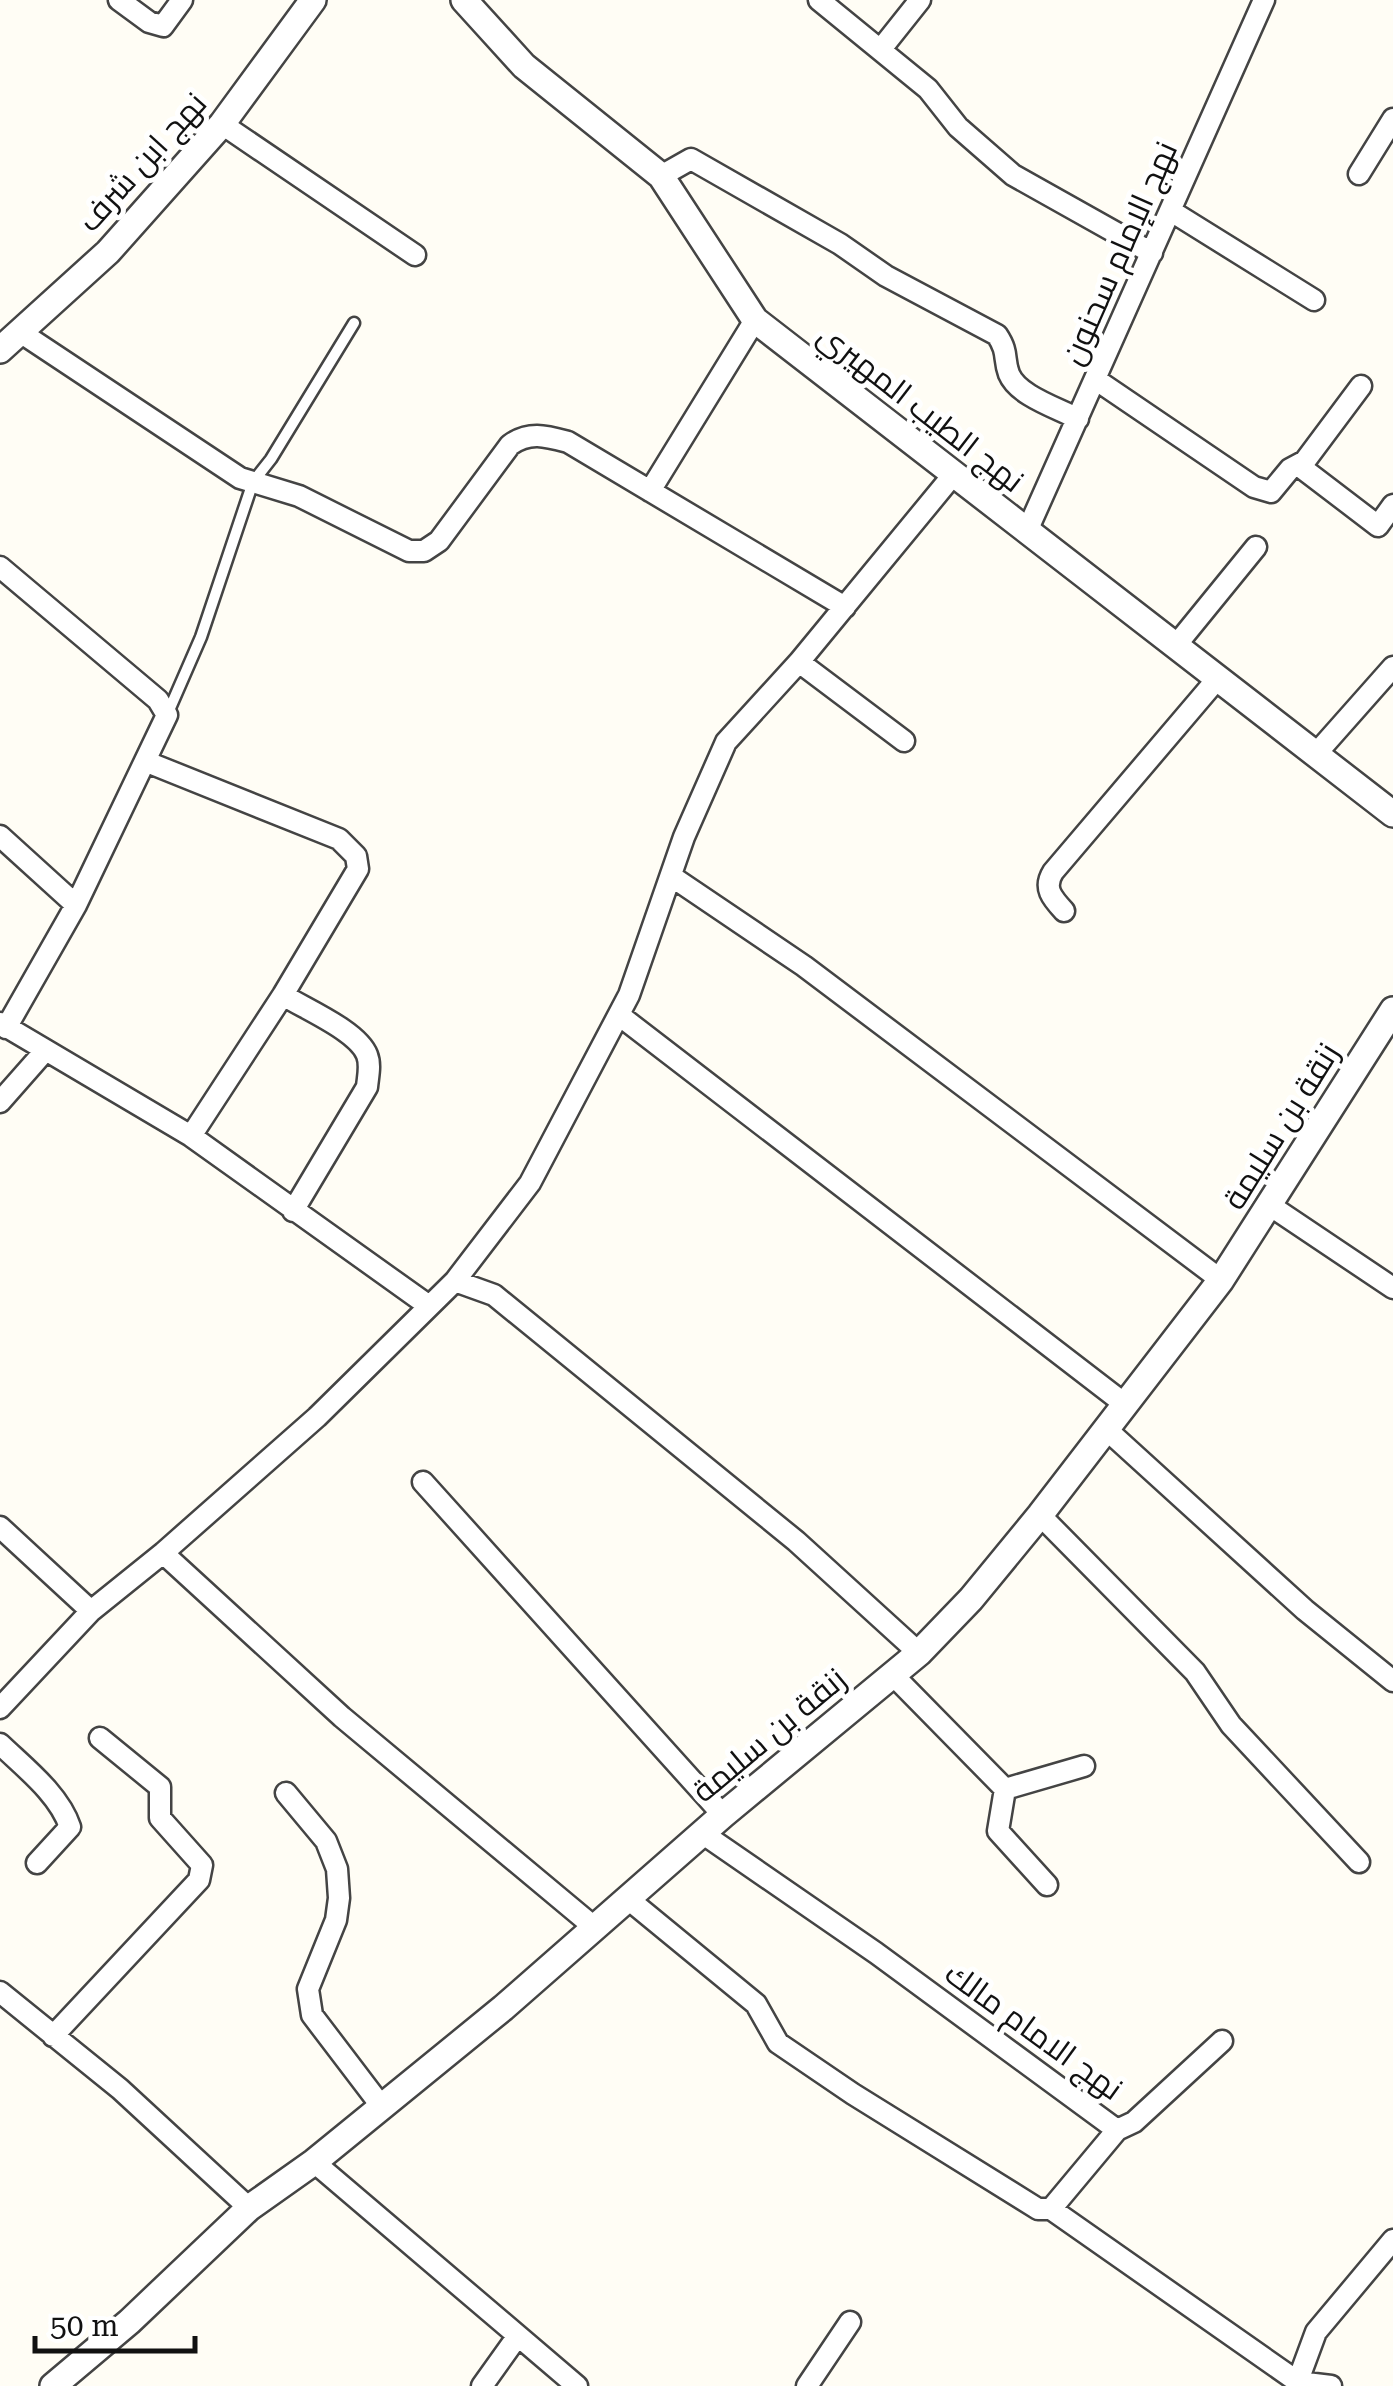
<svg xmlns="http://www.w3.org/2000/svg" width="1393" height="2386" font-family="'Roboto Serif',Cairo,serif">
<style>
.lines{fill:none;stroke-linecap:round;stroke-linejoin:round}
.service-casing{stroke:#444;stroke-width:15}
.minor-casing{stroke:#444;stroke-width:25}
.tertiary-casing{stroke:#444;stroke-width:30}
.service{stroke:#fff;stroke-width:10}
.minor{stroke:#fff;stroke-width:20}
.tertiary{stroke:#fff;stroke-width:25}
.labels{text-anchor:middle;dominant-baseline:central;stroke-width:10;stroke-linejoin:round;paint-order:stroke}
.street-label{font-size:32px;fill:#111;stroke:#fff}
</style>
<rect width="100%" height="100%" fill="#fffdf5"/>
<g class="lines">
<defs>
<path id="service" d="M167,715L201,637L253,482L271,459L354,323"/>
<path id="minor" d="M119,0L149,22L163,26L182,0
M819,0L928,89L958,127L1013,175L1152,253
M881,49L920,0
M222,124L415,255
M1359,174L1393,119
M661,176L691,159L840,244L886,276L997,335C1009,353 1003,358 1009,374C1018,396 1058,408 1078,419
M1171,211L1314,300
M20,332L240,478L299,496L409,551H424L439,541L510,445C529,431 546,436 568,442L845,607
M1095,379L1254,487L1271,492L1290,469L1305,461L1361,386
M1298,465L1378,526L1393,505
M650,491L755,320
M1027,531L1264,0
M0,567L158,700L167,715L76,905L6,1028
M1177,644L1256,547
M799,662L904,741
M1315,755L1393,667
M147,762L339,839L356,856L358,869L283,995L191,1136
M0,836L76,905
M671,876L804,966L1221,1280
M1064,911C1052,898 1043,888 1053,872L1218,678
M283,995C305,1009 358,1031 367,1055C371,1065 368,1076 367,1087L293,1211
M619,1015L1126,1405
M0,1023L191,1136L429,1306
M0,1102L44,1052
M1271,1206L1393,1288
M455,1281L494,1295L796,1541L919,1653
M1106,1429L1305,1610L1393,1681
M423,1482L723,1815
M1040,1515L1195,1672L1231,1725L1359,1862
M0,1527L91,1611
M163,1553L342,1717L594,1927
M892,1674L1005,1789L1084,1766
M0,1708L91,1611L163,1553L317,1417L455,1281L530,1183L629,995L684,837L726,742L799,662L953,475
M0,1744C25,1768 59,1794 70,1827L37,1863
M1005,1789L998,1831L1047,1885
M286,1793L326,1841L337,1869L339,1898L336,1920L308,1989L312,2015L382,2107
M702,1833L876,1953L1117,2130L1051,2209L1298,2382L1331,2386
M627,1898L756,2004L778,2043L853,2094L1038,2209H1051
M0,1992L120,2089L249,2208
M53,2036L199,1880L202,1865L160,1818V1787L100,1738
M1117,2130L1134,2122L1222,2041
M314,2162L577,2386
M482,2386L517,2337
M807,2386L850,2322
M1296,2386L1316,2332L1393,2240"/>
<path id="tertiary" d="M464,0L524,66L661,176L755,320L1393,814
M0,350L108,252L222,124L313,0
M53,2386L129,2322L249,2208L314,2162L503,2008L723,1815L919,1653L971,1599L1040,1515L1221,1280L1393,1010"/>
</defs>
<use href="#service" class="service-casing"/>
<use href="#minor" class="minor-casing"/>
<use href="#tertiary" class="tertiary-casing"/>
<use href="#service" class="service"/>
<use href="#minor" class="minor"/>
<use href="#tertiary" class="tertiary"/>
</g>
<g class="labels">
<g class="street-label">
<text transform="translate(142 162) rotate(-48)">نهج ابن شرف</text>
<text transform="translate(1119 253) rotate(-66)">نهج الإمام سحنون</text>
<text transform="translate(921 408) rotate(38)">نهج الطيب المهيري</text>
<text transform="translate(1281 1126) rotate(-58)">زنقة بن سليمة</text>
<text transform="translate(769 1735) rotate(-40)">زنقة بن سليمة</text>
<text transform="translate(1034 2031) rotate(36)">نهج الامام مالك</text>
</g>
</g>
<path d="M35 2336v15h160v-15" fill="none" stroke="#111111" stroke-width="5"/>
<text x="50" y="2336" font-size="30" fill="#111111" stroke="#ffffff" stroke-width="8" paint-order="stroke">50 m</text>
</svg>
